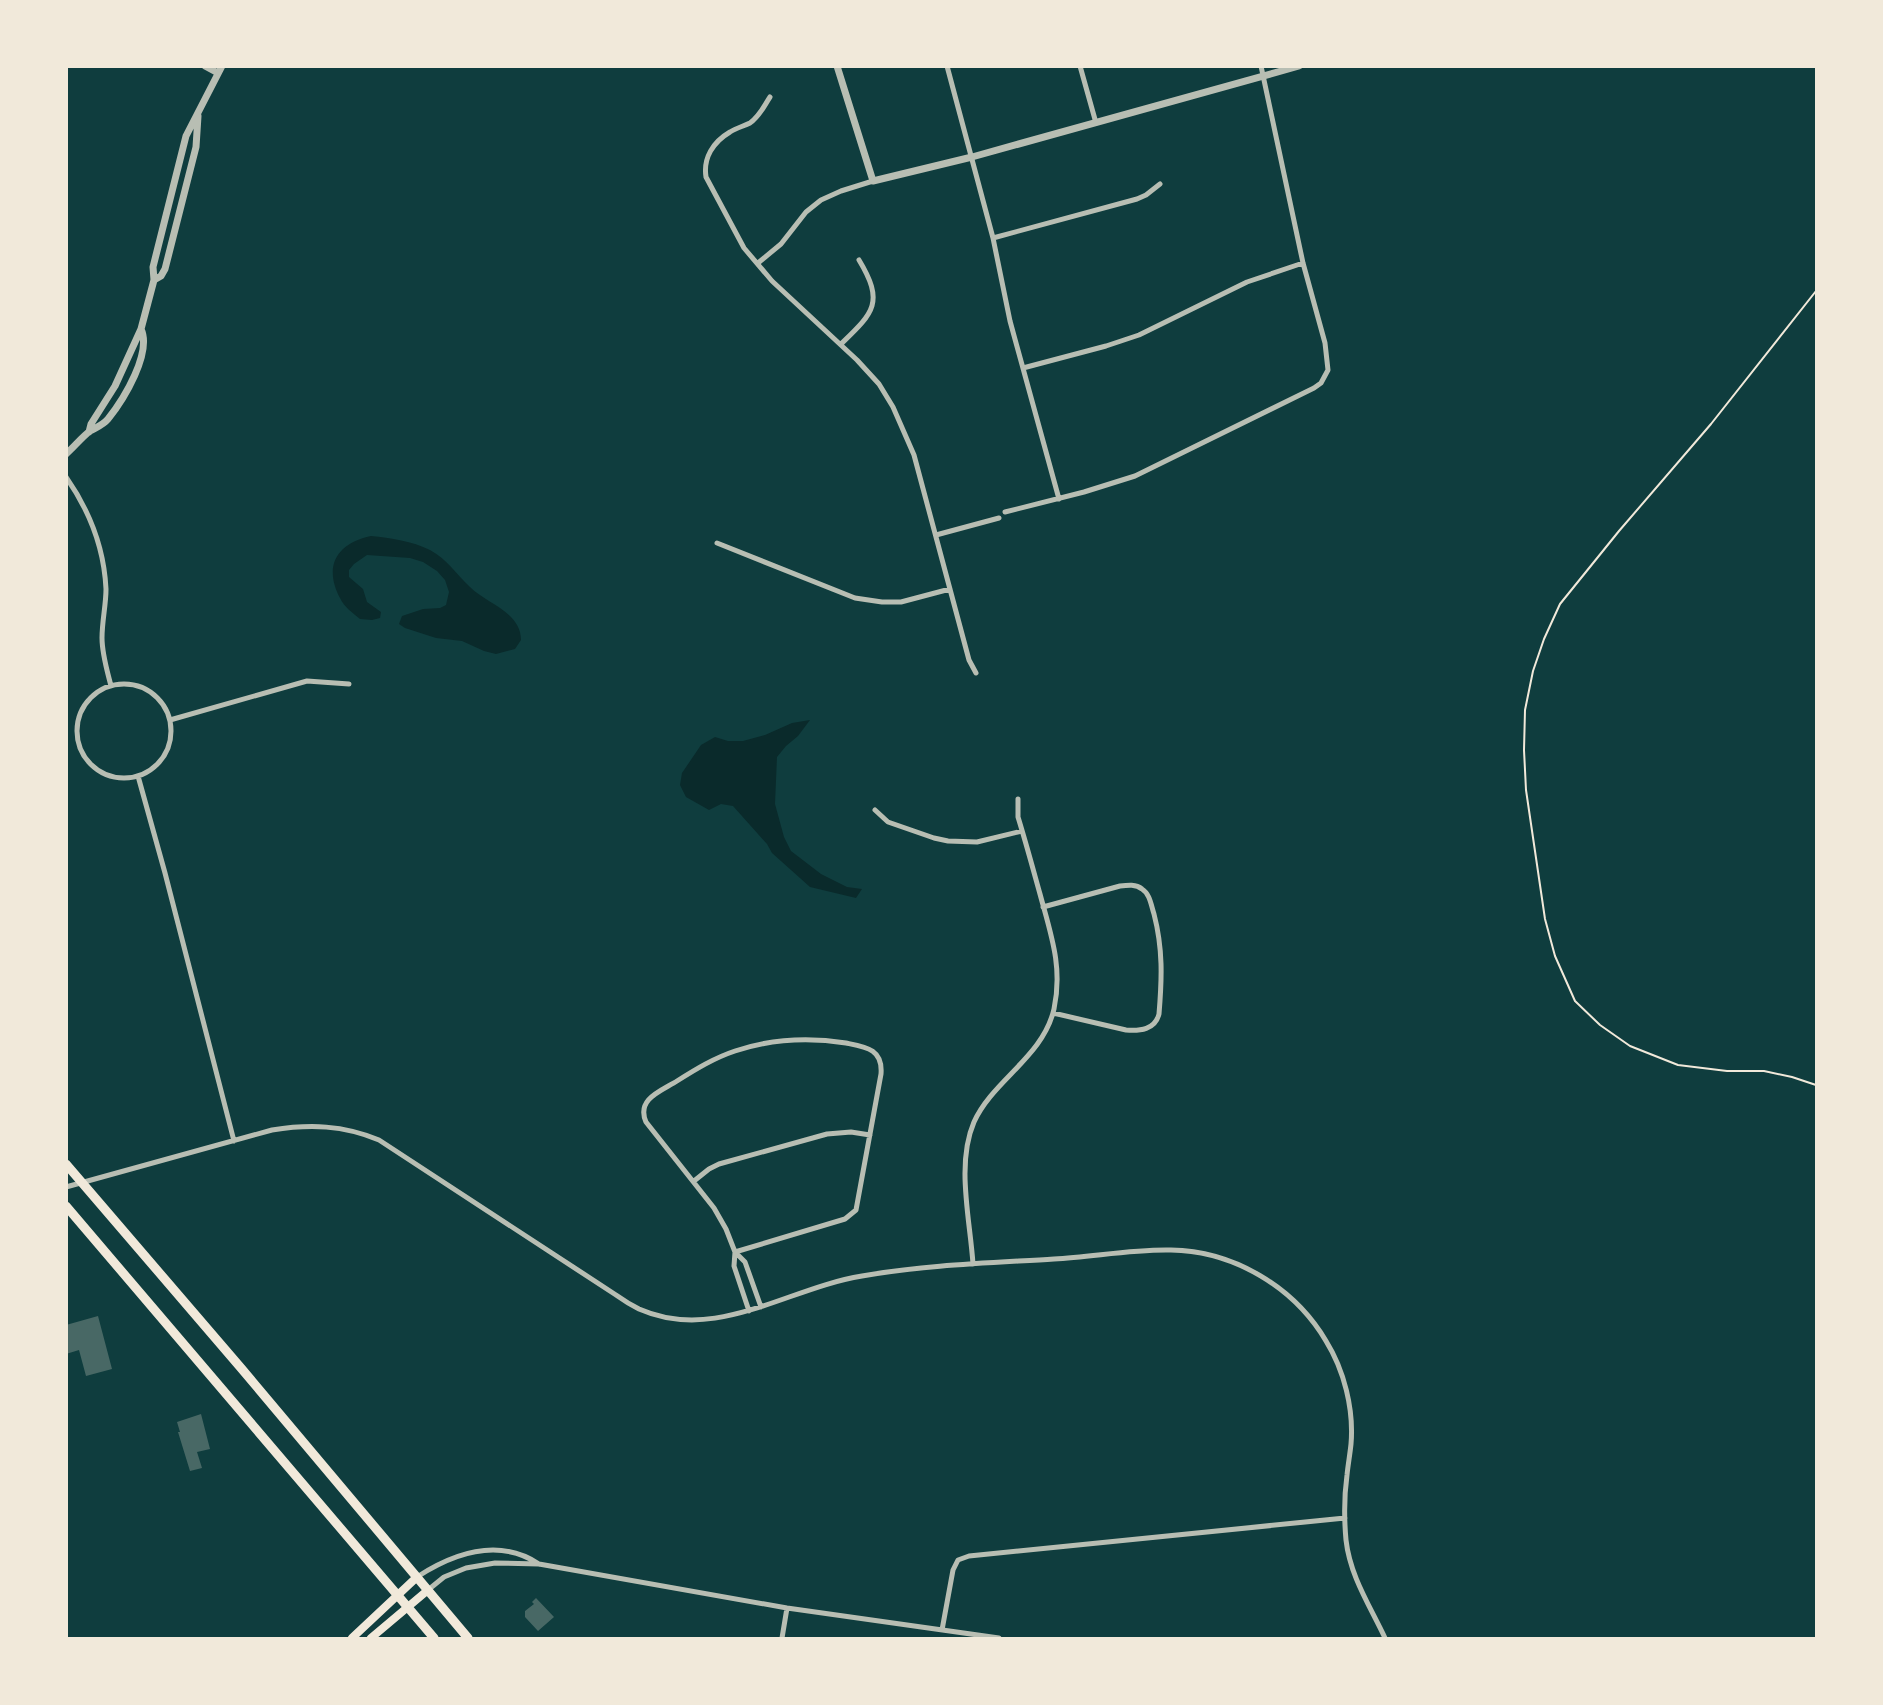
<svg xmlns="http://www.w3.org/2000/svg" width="1883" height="1705" font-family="'Fira Sans',sans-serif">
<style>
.water{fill:#0a2a2b}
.building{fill:#486865}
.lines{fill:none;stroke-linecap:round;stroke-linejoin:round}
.path{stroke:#f1e9da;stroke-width:2}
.minor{stroke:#b8beb3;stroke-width:5}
.tertiary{stroke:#b8beb3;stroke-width:7}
.secondary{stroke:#f1e9da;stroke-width:8}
.primary{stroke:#f1e9da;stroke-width:9}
</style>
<rect width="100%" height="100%" fill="#0f3d3e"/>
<path class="water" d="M371,536C391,538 412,541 430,550C447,559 456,574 470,587C487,604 521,612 521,640L515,649L496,654L484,651L462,641L436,638L405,628L399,624L402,616L423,609L440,608L446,605L449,592L445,580L437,571L423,562L410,558L367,555L354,564L349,570V577L363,589L367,602L381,612L380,618L372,620L360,619C353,613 344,607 340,598C323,566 337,543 371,536Z
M810,720L798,736L786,746L777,757L775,804L784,837L791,851L821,874L847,887L862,889L856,898L810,887L772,853L767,844L733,806L721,804L709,810L686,797L680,785L682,773L701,745L715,737L728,741H743L765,735L792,723Z"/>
<path class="building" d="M98,1316L112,1369L86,1376L79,1350L66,1354V1325Z
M201,1414L210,1449L197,1452L202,1468L190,1471L178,1432H180L177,1422Z
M536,1598L554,1617L538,1631L525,1617V1611L534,1604L532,1602Z"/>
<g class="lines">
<path class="path" d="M1816,291L1711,424L1619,531L1560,604L1544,639L1533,671L1525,710L1524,750L1526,790L1545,919L1555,956L1575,1001L1600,1025L1630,1046L1678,1065L1727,1071H1764L1792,1077L1816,1085"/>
<path class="minor" d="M947,66L993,238L1010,321L1059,499
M1080,66L1096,123
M770,97C764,106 760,116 750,123C744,126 736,128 730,132C713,142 703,158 706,177L744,248L772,281L857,360L879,384L893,407L914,455L969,660L976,673
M993,238L1137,199L1146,195L1160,184
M758,263L781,244L806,212L821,200L841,191L873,181
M841,344C873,313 885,303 859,260
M1023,368L1106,346L1139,335L1247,282L1303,263
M66,477C89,510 104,547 106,589C106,605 102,621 102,638C102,654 107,670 111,686
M1005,512L1084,492L1135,476L1314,388L1321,383L1328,370L1325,343L1303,263L1261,66
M936,535L999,518
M717,543L855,598L882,602H901L950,589
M77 731a47 47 0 1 1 94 0a47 47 0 1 1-94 0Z
M170,720L307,681L349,684
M138,776L165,873L234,1141
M875,810L888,822L934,838L948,841L977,842L1022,831
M1043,907L1120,886C1128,885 1136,884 1142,889C1150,894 1151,905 1154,914C1163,949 1162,978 1159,1014C1155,1030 1140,1031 1126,1030L1053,1013
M694,1181L709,1169L719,1164L827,1134L851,1132L870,1135
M66,1187L272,1130C310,1124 343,1125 379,1140L616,1295C623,1300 631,1305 639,1309C716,1343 787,1288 862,1276C925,1265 990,1263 1054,1259C1093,1257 1132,1249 1171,1250C1234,1251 1294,1287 1326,1341C1344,1370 1354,1409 1351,1444C1350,1454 1348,1465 1347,1475C1344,1497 1344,1518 1346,1540C1350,1576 1370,1606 1385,1638
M735,1252L845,1219L856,1210L881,1074C883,1049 866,1047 846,1043C808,1037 771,1039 735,1051C714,1058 696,1069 677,1081C661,1091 636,1099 646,1122L714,1208L726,1229L735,1252L745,1262L761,1307
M735,1252L734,1266L749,1311
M973,1264C970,1219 956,1164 974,1122C993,1080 1043,1057 1054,1009C1063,967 1051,935 1040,894C1033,869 1026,843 1018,817V799
M417,1577C454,1553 498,1537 539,1564
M428,1590L444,1577L466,1568L495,1563L539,1564L787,1608L999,1638
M942,1630L953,1570L958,1560L969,1556L1345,1518
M782,1638L787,1608"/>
<path class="tertiary" d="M205,66L218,73
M837,66L873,181L972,157L1299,66
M154,280L161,276L165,269L196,147L198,116
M89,432L91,424L115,386L141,329L154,280L153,267L186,136L222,66
M66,454C74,447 82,437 90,431C97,427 103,425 108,419C124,399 152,353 141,329"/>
<path class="secondary" d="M352,1638L417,1577
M371,1638L428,1590"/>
<path class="primary" d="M66,1164L241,1368L468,1638
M66,1206L434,1638"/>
</g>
<rect width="1883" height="1705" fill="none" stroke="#f1e9da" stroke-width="136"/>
</svg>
